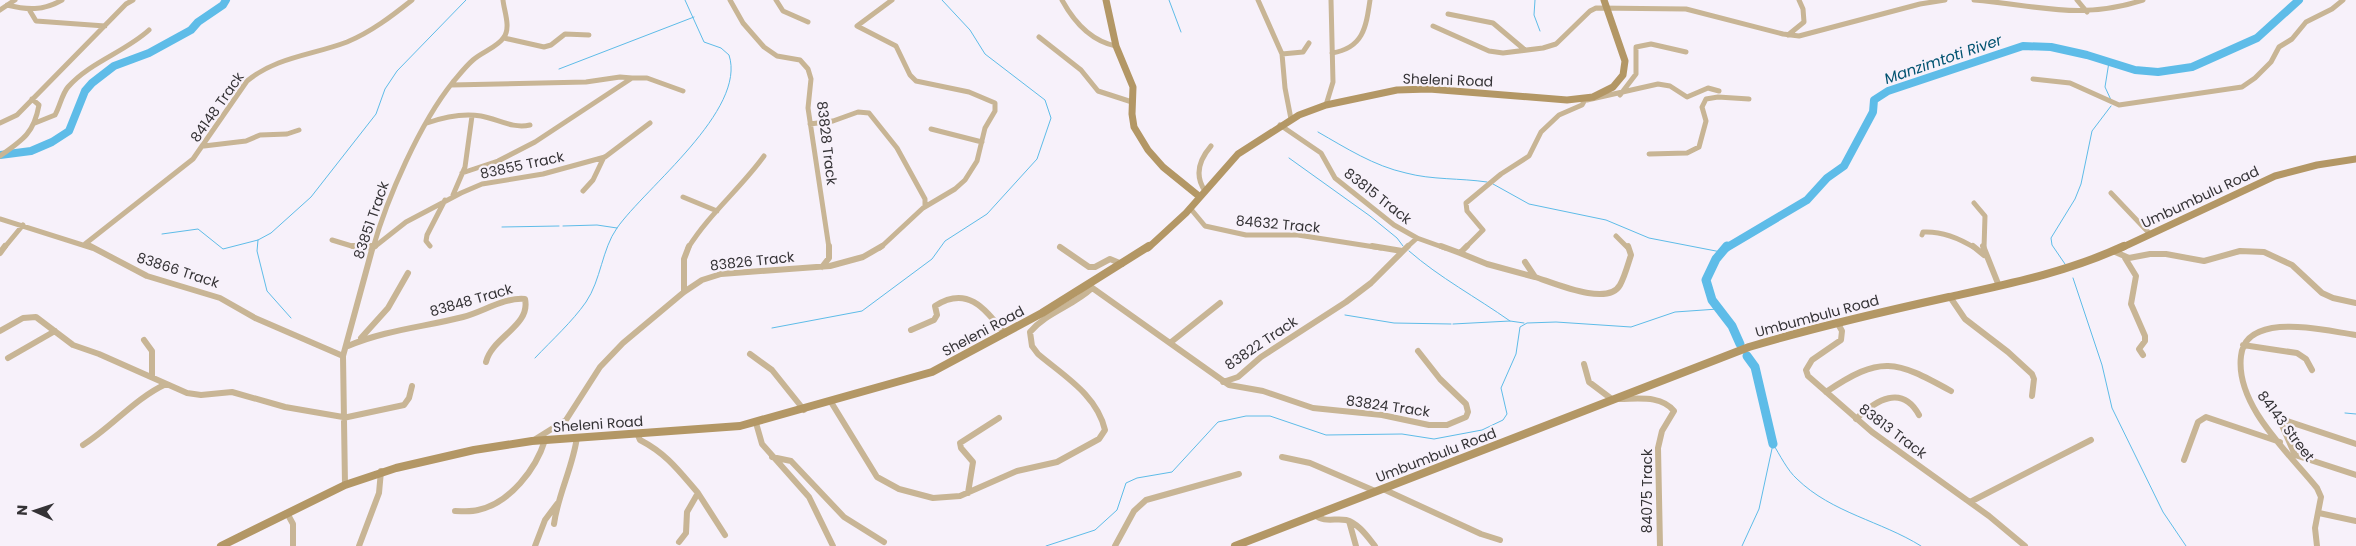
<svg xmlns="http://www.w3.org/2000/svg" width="2356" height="546" font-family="Poppins,sans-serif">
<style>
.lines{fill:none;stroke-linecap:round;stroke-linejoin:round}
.stream{stroke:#5ebce8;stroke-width:1}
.river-far1{stroke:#5ebce8;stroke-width:8}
.river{stroke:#5ebce8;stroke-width:9}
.street-far1{stroke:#c8b595;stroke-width:5}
.street{stroke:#c8b595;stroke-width:6}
.secondary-far1{stroke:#b39765;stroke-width:7}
.secondary{stroke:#b39765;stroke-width:8}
.labels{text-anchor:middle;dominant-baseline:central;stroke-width:4.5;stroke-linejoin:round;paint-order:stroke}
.street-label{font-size:14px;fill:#353336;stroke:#f7f1fa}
.water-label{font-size:15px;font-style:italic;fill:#005270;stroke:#f7f1fa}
</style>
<rect width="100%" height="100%" fill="#f7f1fa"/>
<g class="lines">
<path class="stream" d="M1169,0L1181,32
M1535,0L1534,15L1540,31
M2109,62L2105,87L2111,100
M559,69L694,17
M1318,132C1346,148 1374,166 1406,173C1432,180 1460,178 1487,182
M1289,158L1370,216L1397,238L1403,246
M1493,184L1529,204L1606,220L1649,238L1721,252
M563,226L597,225L617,228
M502,227L559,226
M162,234L198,229L223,249L258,240L271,233L311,197L376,114L385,89L397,71L466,0
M258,240L257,251L267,291L291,318
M1409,251C1440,278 1476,297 1510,321
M2065,264L2052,245L2051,238L2075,199L2081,184L2092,131L2111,106
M2073,278L2102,365L2112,408L2163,512L2186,546
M1345,315L1394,323L1451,324
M1453,324L1510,321L1524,323
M772,328L862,311L932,259L945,241L987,214L1037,159L1051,118L1045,100L985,54L970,30L942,0
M535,358C552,340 572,322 586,302C601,280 602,249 617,228C645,188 747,110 729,55L721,48L704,42L685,0
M2345,413L2356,414
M1773,444C1780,455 1787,470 1797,479C1832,513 1881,521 1921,546
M1046,546L1095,530L1117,510L1126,483L1137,478L1172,472L1218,422L1246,416H1270L1326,435L1402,434L1434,439L1482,430L1503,420L1507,414L1501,388L1516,354L1520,327L1527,323L1556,322L1631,327L1675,312L1718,309
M1742,546L1759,509L1773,444"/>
<path class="river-far1" d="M0,155L31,151L52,142L69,131L85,91L92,83L114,66L149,53L191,30L198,22L223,5L226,0
M1726,248L1807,200L1827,178L1844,166L1873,112L1874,100L1888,91L2023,46L2051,47L2087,55L2135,70L2158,72L2192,67L2257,38L2299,0"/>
<path class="river" d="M1727,246L1716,259L1706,280L1712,300L1732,326L1740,344
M1747,356L1755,367L1773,444"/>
<path class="street-far1" d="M730,0L743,23L764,47L777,56L800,60L808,69L811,79L808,108L829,248
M776,0L783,11L808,22
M1062,0C1074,22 1091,41 1116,46
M1258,0L1282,54L1285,88L1291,119
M1974,0C2037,5 2079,21 2143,0
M2077,0L2087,12
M7,5C27,10 43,11 62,0
M0,10L15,0
M30,11L36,21L105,26
M1448,14L1493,23L1525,50
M1433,26L1489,51L1503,53L1543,48L1556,44L1590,11L1596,8L1686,9L1783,34L1799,36L1920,4L1945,0
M1788,35L1804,22L1803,9L1799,0
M1039,37L1081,70L1098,91L1132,102
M504,38L544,47L551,45L565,34L589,35
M1332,53C1363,48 1366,28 1370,0
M1282,54L1303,52L1309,43
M2033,79L2070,83L2119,105L2242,87L2255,78L2271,62L2279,47L2292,39L2306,22L2332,9L2343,0
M451,85L586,82L620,77L632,78
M1620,95L1636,74V47L1651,44L1686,52
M1587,100L1658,84L1670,86L1687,97L1708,88L1719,91
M1326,105L1333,82L1331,0
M0,123L17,115L126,4L133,0
M35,123L55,115C60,106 62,94 68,87C90,62 125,52 149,30
M427,123C444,117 463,113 481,116C498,119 512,129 530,125
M810,124L833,121L858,112L869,113L897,148L925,199V206
M1280,125L1321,153L1335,178L1394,225L1417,238L1445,248
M931,129L982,142
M204,146L246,141L260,135L287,134L299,130
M1649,154L1687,153L1699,147L1706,121L1702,107L1706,99L1718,97L1749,99
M0,156C23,140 34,133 39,105L32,99
M462,173L498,161L535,142L632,78H647L683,91
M583,191L593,180L604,157
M1205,191C1194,175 1199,160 1211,146
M2111,193L2150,234
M453,195L465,167L472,116
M683,197L717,211
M1974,203L1985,216L1984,248
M1190,208L1205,226L1246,235H1298L1381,248
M0,219L92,248
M1922,235L1923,232C1941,231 1959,238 1975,248
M1616,236L1628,248
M332,240L355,247L368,248
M85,244L193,159L247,81C276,57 313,55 347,42C371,32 392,16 412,0
M430,246L426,241L427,235L445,200
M4,248L23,225
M373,248L406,222L461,193L482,184L543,174L605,157L650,123
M373,248C387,198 420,123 453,82C459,75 466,66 473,60C482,52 498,47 504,37C511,27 504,11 503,0
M688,248C709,214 741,188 764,156
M880,248L923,208L955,189L965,180L977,161L985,128L995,111V103L969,92L916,81L910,75L896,46L857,26L892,0
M1406,248L1417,238
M1465,248L1483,230L1467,211L1466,203L1501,174L1529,156L1541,132L1559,115L1582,105L1586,98"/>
<path class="street" d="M90,246L147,276L220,298L255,318L343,356
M353,246H375
M1372,246L1402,251
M1441,246L1460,253L1467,246
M1973,246L1984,255
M1983,246L1999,286
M1060,247L1089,267H1095L1110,259L1122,264
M2113,251L2129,258L2150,254H2166L2204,261L2240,251L2264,252L2292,265L2322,293L2333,298L2356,303
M0,253L5,246
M1460,253L1487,264L1535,277L1525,262
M2125,258L2136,276L2131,304L2145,336V341L2139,349L2143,355
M822,267L829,258V246
M1535,277C1554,283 1608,307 1620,285C1625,276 1628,264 1631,255L1628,246
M1091,287L1229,385L1263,391L1313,408L1382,415L1429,425H1447L1466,417L1468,412L1466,404L1440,379L1418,351
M684,292V259L689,246
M1950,297L1965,319L2008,352L2032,374L2034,379L2032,396
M1837,322L1842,331L1841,340L1812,360L1806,370L1808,376L1872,432L1989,516L2025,546
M911,330L934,320L937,315L935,306C968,285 985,309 1005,334
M0,331L23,318L36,317L73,345L99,354L187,393L201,395L232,392L285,407L343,417
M361,338L388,308L408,273
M144,340L152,351V377
M1170,343L1220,303
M2243,345L2297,353L2306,359L2312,370
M348,346C385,330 424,327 463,317C483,312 504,297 525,299C531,326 492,337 486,362
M750,354L772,370L804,410
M8,358L55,331
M1584,364L1589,382L1613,400
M1223,382L1238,377L1261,357L1346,302L1371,283L1408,246
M1826,392C1881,355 1895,360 1951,391
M1620,399C1638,399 1661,395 1674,411L1662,431L1658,448L1660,546
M831,402L877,477L899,489L933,498L960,496L1017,471L1057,462L1099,439L1105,430C1097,395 1064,376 1038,354L1032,346L1030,332C1047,312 1073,306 1092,288
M343,418L404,405L409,398L412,386
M1856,419C1876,400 1902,384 1919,415
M756,423L762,444L809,497L833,546
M637,433L640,440C667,454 679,471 698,493L687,512L686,533L679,542
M534,440L566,420L600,367L623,343L684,292L702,280L721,274L830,266L863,257L882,246
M83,445C112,427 134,399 166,384
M2295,455L2356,475
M2291,456L2295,455L2281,423L2284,420L2356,444
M772,457L791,461L844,517L884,542
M1282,457L1310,463L1375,491
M2184,460L2198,422L2206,417L2280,442
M345,485L343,356L373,246
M1383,489L1481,534L1500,540
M698,493L725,535
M968,493L973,462L961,448L960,443L999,418
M1970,502L2091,440
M455,511C463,511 471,512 478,510C510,503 536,469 545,440
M287,513L293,524V546
M2319,513L2356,521
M1315,515C1324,523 1335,518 1346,520C1358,523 1367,536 1375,546
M1349,521L1356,546
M554,524C558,494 573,467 577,437
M359,546L379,493L381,471
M535,546L545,520L557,504
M1115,546L1134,511L1146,500L1239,474
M2317,546L2315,528L2321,497L2317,488C2288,452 2235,405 2241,356C2243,338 2256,331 2272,328C2300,324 2329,331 2356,335"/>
<path class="secondary-far1" d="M1106,0L1116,46L1133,87L1132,114L1134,127L1148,150L1163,167L1200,197
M1148,248L1186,213L1238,154L1299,115L1326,105L1397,90L1429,89L1567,100L1593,97L1613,87L1623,75L1625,61L1604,0
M2121,248L2275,176L2317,165L2356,159"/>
<path class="secondary" d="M221,546L345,485L396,468L474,450L532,441L740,426L932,372L1042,313L1149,246
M1235,546L1749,347C1815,327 1881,312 1949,297C2008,284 2068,272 2124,246"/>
</g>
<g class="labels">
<g class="street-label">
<text transform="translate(1448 80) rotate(2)">Sheleni Road</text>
<text transform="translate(217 107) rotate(-55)">84148 Track</text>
<text transform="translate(827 143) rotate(83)">83828 Track</text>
<text transform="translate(522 165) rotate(-12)">83855 Track</text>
<text transform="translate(1378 196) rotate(38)">83815 Track</text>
<text transform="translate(2200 197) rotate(-25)">Umbumbulu Road</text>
<text transform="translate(371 220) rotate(-71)">83851 Track</text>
<text transform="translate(1278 224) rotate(5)">84632 Track</text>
<text transform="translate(752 261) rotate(-6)">83826 Track</text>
<text transform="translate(178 270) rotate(18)">83866 Track</text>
<text transform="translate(471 300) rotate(-16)">83848 Track</text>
<text transform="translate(1817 316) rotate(-15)">Umbumbulu Road</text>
<text transform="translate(983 331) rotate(-28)">Sheleni Road</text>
<text transform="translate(1261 343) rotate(-34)">83822 Track</text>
<text transform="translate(1388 406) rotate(8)">83824 Track</text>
<text transform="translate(598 424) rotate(-4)">Sheleni Road</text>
<text transform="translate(2286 426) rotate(53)">84143 Street</text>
<text transform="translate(1893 431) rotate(37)">83813 Track</text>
<text transform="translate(1436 455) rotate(-21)">Umbumbulu Road</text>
<text transform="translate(1647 491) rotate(-90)">84075 Track</text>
</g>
<g class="water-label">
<text transform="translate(1943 59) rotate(-19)">Manzimtoti River</text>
</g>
</g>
<g transform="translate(35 511) rotate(273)" stroke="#f7f1fa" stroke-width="4" paint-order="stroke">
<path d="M0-4L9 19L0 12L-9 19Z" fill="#353336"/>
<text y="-8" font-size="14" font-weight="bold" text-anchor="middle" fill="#353336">N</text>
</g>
</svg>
